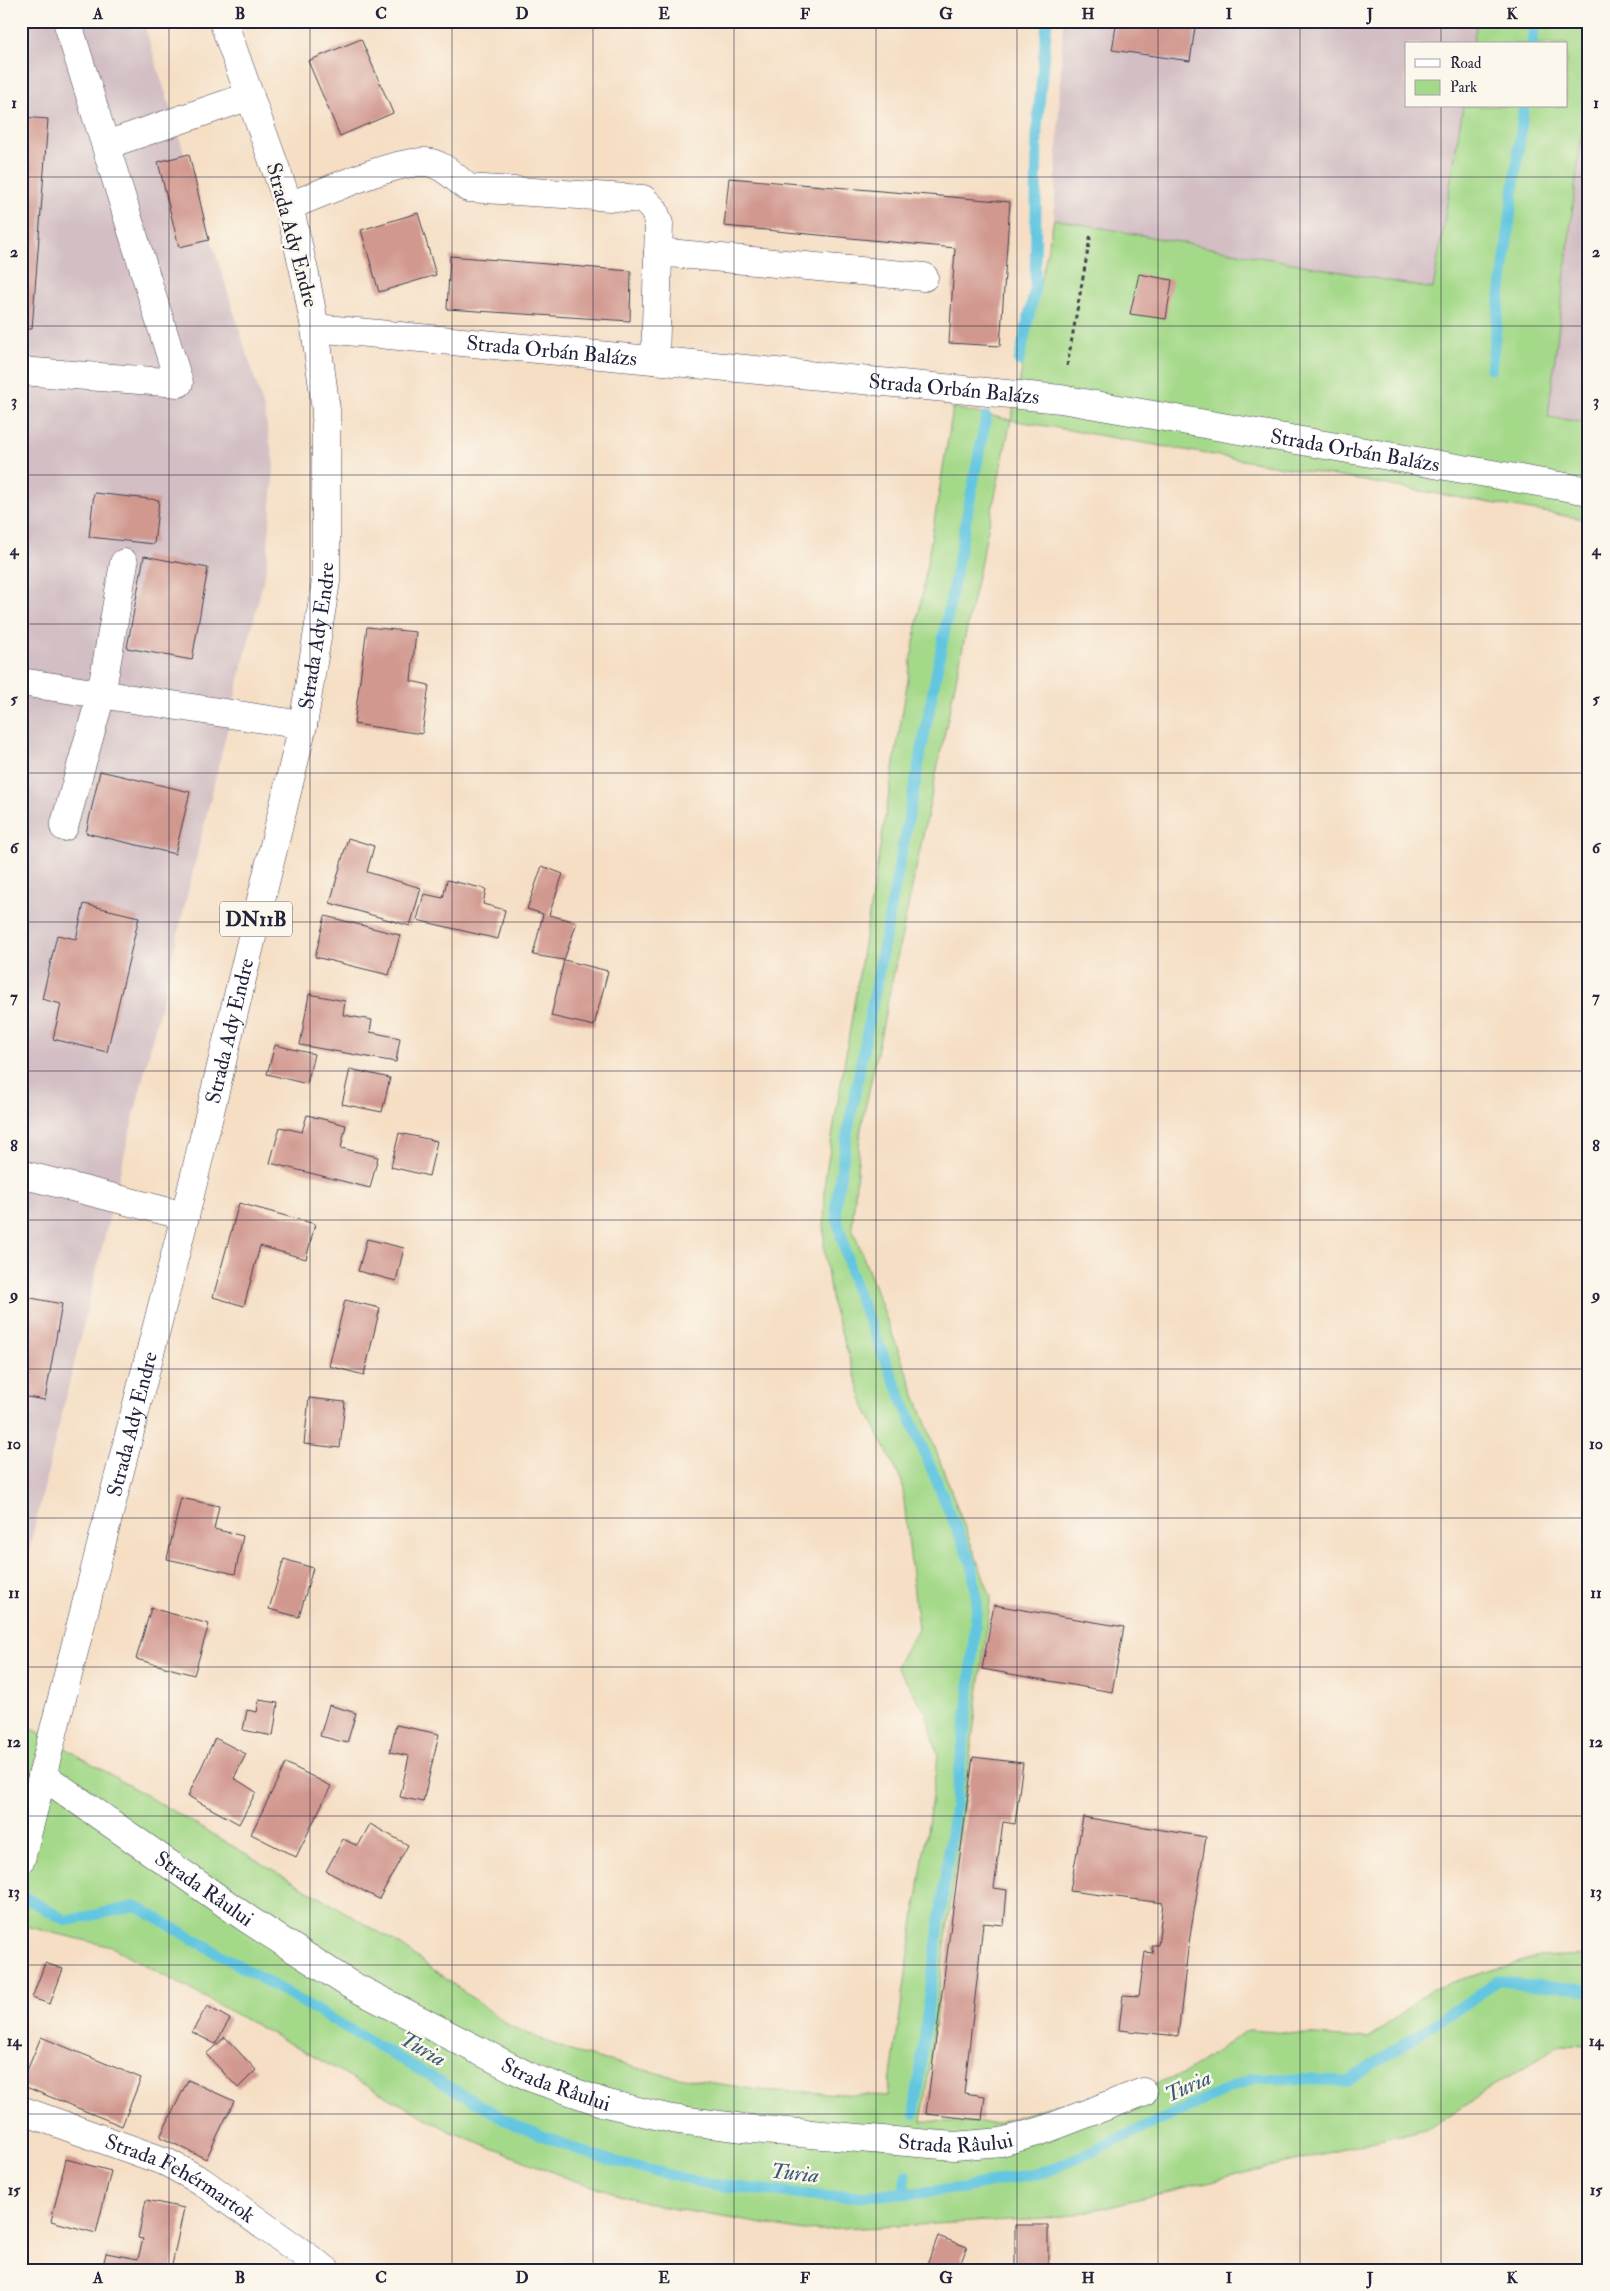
<svg xmlns="http://www.w3.org/2000/svg" width="1610" height="2291" font-family="'IM FELL Double Pica',serif">
<style>
.industrial{fill:#d2bec3}
.green{fill:#a5d98a;stroke:#647e62}
.lines{fill:none;stroke-linecap:round;stroke-linejoin:round}
.stream{stroke:#62c6e0;stroke-width:11}
.building{fill:#d1988f}
.minor-casing{stroke:#423e50;stroke-width:29}
.major-casing{stroke:#423e50;stroke-width:29}
.path{stroke:#423e50;stroke-width:3;stroke-dasharray:4 4;stroke-linecap:butt}
.minor{stroke:#fff;stroke-width:28}
.major{stroke:#fff;stroke-width:28}
.grid{fill:none;stroke:#22223b;stroke-width:1;stroke-opacity:0.55}
.labels{text-anchor:middle;dominant-baseline:central;stroke-width:5;stroke-linejoin:round;paint-order:stroke}
.shield{fill:#fbf7ec;stroke:#636270;stroke-width:1}
.shield-label{font-size:20px;font-weight:bold;fill:#22223b}
.street-label{font-size:21px;fill:#22223b;stroke:#fbf7ec}
.water-label{font-size:22px;font-style:italic;fill:#385b75;stroke:#fbf7ec}
.neatline{fill:none;stroke:#22223b;stroke-width:2}
.grid-label{font-size:16px;text-anchor:middle;font-weight:bold;fill:#22223b}
</style>
<rect width="100%" height="100%" fill="#fbf7ec"/>
<filter id="ink" filterUnits="userSpaceOnUse"><feTurbulence type="fractalNoise" baseFrequency=".02" numOctaves="2"/><feDisplacementMap in="SourceGraphic" scale="10" xChannelSelector="R" yChannelSelector="G"/><feConvolveMatrix kernelMatrix="1 2 1 2 8 2 1 2 1" color-interpolation-filters="sRGB"/></filter>
<filter id="wash" filterUnits="userSpaceOnUse"><feTurbulence type="fractalNoise" baseFrequency=".0096" numOctaves="4" result="noise"/><feDisplacementMap in="SourceGraphic" scale="20" xChannelSelector="R" yChannelSelector="G"/><feGaussianBlur stdDeviation="1.12" result="paint"/><feColorMatrix in="noise" values="0 0 0 0 0 0 0 0 0 0 0 0 0 0 0 0 0 1.4 0 .05"/><feComposite in="paint" operator="in"/></filter>
<g filter="url(#wash)">
<rect width="100%" height="100%" fill="#f5dec4"/>
<path class="industrial" d="M21,21H143L263,405L274,465L267,565L21,1583Z
M1063,21H1477L1473,44H1406V106H1463L1433,289L1054,219Z
M1589,71V423L1548,417Z"/>
<path class="green" d="M1477,21H1589V71L1548,417L1589,423V520L1011,420L861,1128L852,1227L991,1597L922,2121L999,2123L1053,2105L1094,2103L1183,2074L1248,2030L1369,2039L1433,1988L1537,1957L1589,1955V2046L1559,2045L1429,2128L1064,2217L804,2231L658,2206L570,2179L452,2132L112,1947L21,1925V1722L396,1942L510,2026L570,2051L665,2075L758,2090L888,2096L938,1756L926,1712L896,1666L918,1629L902,1482L865,1407L832,1304L824,1248L825,1179L953,408L1011,420L1054,219L1433,289L1463,106H1566V44H1473Z"/>
<g class="lines">
<path class="stream" d="M1532,44L1535,21
M1019,361L1035,289L1037,129L1047,21
M1491,369L1524,106
M21,1895L67,1921L136,1906L515,2125L597,2157L707,2184L829,2197L903,2194L965,2188L1050,2170L1253,2078L1348,2081L1499,1981L1589,1990
M914,2114L968,1706L977,1602L972,1565L855,1288L837,1219L836,1203L847,1135L986,417
M903,2194L906,2176"/>
</g>
<g id="blocks">
<path class="building" d="M1117,21H1196L1190,61L1112,50Z
M361,39L393,113L340,136L308,61Z
M21,117L48,119L32,329H21Z
M189,154L209,240L179,247L158,162Z
M729,178L1010,202L1000,346L949,343L955,248L724,226Z
M418,213L436,275L379,292L361,230Z
M450,256L631,271L630,321L447,309Z
M1139,274L1172,280L1166,319L1130,314Z
M94,493L159,500L154,544L89,537Z
M144,556L208,568L192,660L127,648Z
M367,627L416,632L411,681L429,685L422,734L354,724Z
M100,771L190,792L175,854L86,833Z
M348,838L374,846L367,872L421,888L410,926L330,903Z
M542,866L563,874L549,915L577,922L564,960L533,955L543,914L527,909Z
M447,880L486,889L483,904L505,910L498,939L417,920L424,894L443,898Z
M84,904L139,917L107,1052L53,1039L61,1004L42,999L57,935L76,939Z
M325,916L400,935L389,975L315,957Z
M564,960L608,971L594,1026L551,1016Z
M309,994L345,1001L343,1015L372,1020L370,1032L400,1038L396,1062L300,1045Z
M275,1045L314,1054L307,1084L267,1074Z
M350,1069L390,1078L382,1112L342,1104Z
M307,1115L346,1125L341,1148L378,1157L370,1188L270,1163L280,1127L302,1132Z
M399,1133L437,1141L429,1176L391,1167Z
M239,1203L315,1224L306,1259L260,1246L244,1306L213,1297Z
M367,1239L404,1248L396,1281L358,1271Z
M21,1296L62,1304L45,1400L21,1396Z
M345,1300L380,1308L364,1375L329,1366Z
M309,1398L345,1402L340,1448L304,1444Z
M181,1498L219,1506L214,1529L243,1536L235,1574L167,1559Z
M284,1559L313,1568L299,1617L269,1609Z
M994,1605L1124,1627L1112,1692L982,1669Z
M151,1608L209,1624L194,1675L136,1659Z
M259,1700L278,1703L273,1736L243,1730L247,1710L257,1712Z
M329,1705L356,1713L347,1743L320,1736Z
M396,1725L439,1734L423,1802L400,1797L409,1756L390,1752Z
M215,1738L246,1754L234,1778L256,1792L239,1824L188,1796Z
M973,1757L1023,1763L1015,1824L1003,1822L994,1888L1007,1890L1004,1925L983,1923L977,1980L964,2093L985,2096L982,2120L926,2114Z
M286,1763L331,1786L296,1857L251,1834Z
M1083,1817L1206,1837L1188,1949L1178,2036L1119,2030L1123,1995L1139,1996L1145,1952L1153,1953L1151,1945H1158L1163,1903L1070,1891Z
M370,1824L408,1845L379,1899L326,1871L343,1839L358,1846Z
M45,1963L63,1969L50,2004L32,1998Z
M207,2006L230,2019L215,2044L192,2032Z
M41,2037L141,2078L122,2126L21,2085Z
M225,2037L256,2070L238,2088L206,2054Z
M188,2080L234,2101L206,2159L160,2137Z
M66,2159L111,2171L96,2233L51,2221Z
M146,2200L184,2208L171,2270H102L106,2253L138,2259L143,2239L138,2238Z
M1015,2225H1048V2270H1015Z
M938,2236L967,2247L958,2270H925Z"/>
</g>
</g>
<g filter="url(#ink)">
<use href="#blocks" fill-opacity="0" stroke="#423e50" stroke-width="1"/>
<g class="lines">
<defs>
<g id="minor">
<path d="M106,145L250,96"/>
<path d="M289,206C321,194 394,160 426,162C442,163 457,179 468,188L643,199L654,210L659,224L655,360"/>
<path d="M658,252L924,277"/>
<path id="s1" d="M315,328L1061,399L1589,491"/>
<path d="M21,371L179,383L67,21"/>
<path d="M21,682L303,725"/>
<path d="M64,827L101,695L124,563"/>
<path d="M21,1174L185,1216"/>
<path id="s2" d="M42,1775L249,1920L349,1984L532,2078L605,2103L672,2119L752,2129L954,2146L1001,2142L1041,2131L1143,2092"/>
<path id="s3" d="M21,2110L166,2162L201,2181L326,2270"/>
</g>
<g id="major">
<path id="s4" d="M21,1859L185,1216L303,725L326,581V410L315,328L305,275L289,206L223,21"/>
</g>
</defs>
<use href="#minor" class="minor-casing"/>
<use href="#major" class="major-casing"/>
<path class="path" d="M1067,366L1091,233"/>
<use href="#minor" class="minor"/>
<use href="#major" class="major"/>
</g>
</g>
<path class="grid" d="M169,21V2270M310,21V2270M452,21V2270M593,21V2270M734,21V2270M876,21V2270M1017,21V2270M1158,21V2270M1300,21V2270M1441,21V44M1441,106V2270M21,177H1589M21,326H1589M21,475H1589M21,624H1589M21,773H1589M21,922H1589M21,1071H1589M21,1220H1589M21,1369H1589M21,1518H1589M21,1667H1589M21,1816H1589M21,1965H1589M21,2114H1589"/>
<g class="labels">
<rect class="shield" x="220" y="901.5" width="72" height="35" rx="4"/>
<g class="shield-label">
<text x="256" y="919">DN11B</text>
</g>
<g class="street-label">
<text transform="translate(292 235) rotate(75)">Strada Ady Endre</text>
<text stroke="none"><textPath href="#s1" startOffset="238">Strada Orbán Balázs</textPath></text>
<text stroke="none"><textPath href="#s1" startOffset="642">Strada Orbán Balázs</textPath></text>
<text stroke="none"><textPath href="#s1" startOffset="1048">Strada Orbán Balázs</textPath></text>
<text stroke="none"><textPath href="#s4" startOffset="1259">Strada Ady Endre</textPath></text>
<text stroke="none"><textPath href="#s4" startOffset="854">Strada Ady Endre</textPath></text>
<text stroke="none"><textPath href="#s4" startOffset="449">Strada Ady Endre</textPath></text>
<text stroke="none"><textPath href="#s2" startOffset="198">Strada Râului</textPath></text>
<text stroke="none"><textPath href="#s2" startOffset="602">Strada Râului</textPath></text>
<text stroke="none"><textPath href="#s2" startOffset="1008">Strada Râului</textPath></text>
<text stroke="none"><textPath href="#s3" startOffset="174">Strada Fehérmartok</textPath></text>
</g>
<g class="water-label">
<text transform="translate(423 2049) rotate(30)">Turia</text>
<text transform="translate(1188 2086) rotate(-24)">Turia</text>
<text transform="translate(795 2173) rotate(6)">Turia</text>
</g>
</g>
<rect width="1610" height="2291" fill="none" stroke="#fbf7ec" stroke-width="55"/>
<rect x="1405" y="42" width="162" height="65" fill="#fbf7ec" stroke="#a4a2a5"/>
<rect x="1415" y="59" width="25" height="8" fill="#ffffff" stroke="#a4a2a5"/>
<text x="1450" y="68" font-size="15" fill="#22223b">Road</text>
<rect x="1415" y="80" width="25" height="15" fill="#a5d98a" stroke="#a4a2a5"/>
<text x="1450" y="92" font-size="15" fill="#22223b">Park</text>
<rect x="28" y="28" width="1554" height="2236" class="neatline"/>
<g class="grid-label">
<text x="98" y="19">A</text>
<text x="240" y="19">B</text>
<text x="381" y="19">C</text>
<text x="522" y="19">D</text>
<text x="664" y="19">E</text>
<text x="805" y="19">F</text>
<text x="946" y="19">G</text>
<text x="1088" y="19">H</text>
<text x="1229" y="19">I</text>
<text x="1370" y="19">J</text>
<text x="1512" y="19">K</text>
<text x="14" y="108">1</text>
<text x="1596" y="108">1</text>
<text x="14" y="257">2</text>
<text x="1596" y="257">2</text>
<text x="14" y="406">3</text>
<text x="1596" y="406">3</text>
<text x="14" y="555">4</text>
<text x="1596" y="555">4</text>
<text x="14" y="704">5</text>
<text x="1596" y="704">5</text>
<text x="14" y="853">6</text>
<text x="1596" y="853">6</text>
<text x="14" y="1002">7</text>
<text x="1596" y="1002">7</text>
<text x="14" y="1151">8</text>
<text x="1596" y="1151">8</text>
<text x="14" y="1300">9</text>
<text x="1596" y="1300">9</text>
<text x="14" y="1449">10</text>
<text x="1596" y="1449">10</text>
<text x="14" y="1598">11</text>
<text x="1596" y="1598">11</text>
<text x="14" y="1747">12</text>
<text x="1596" y="1747">12</text>
<text x="14" y="1897">13</text>
<text x="1596" y="1897">13</text>
<text x="14" y="2046">14</text>
<text x="1596" y="2046">14</text>
<text x="14" y="2195">15</text>
<text x="1596" y="2195">15</text>
<text x="98" y="2283">A</text>
<text x="240" y="2283">B</text>
<text x="381" y="2283">C</text>
<text x="522" y="2283">D</text>
<text x="664" y="2283">E</text>
<text x="805" y="2283">F</text>
<text x="946" y="2283">G</text>
<text x="1088" y="2283">H</text>
<text x="1229" y="2283">I</text>
<text x="1370" y="2283">J</text>
<text x="1512" y="2283">K</text>
</g>
</svg>
